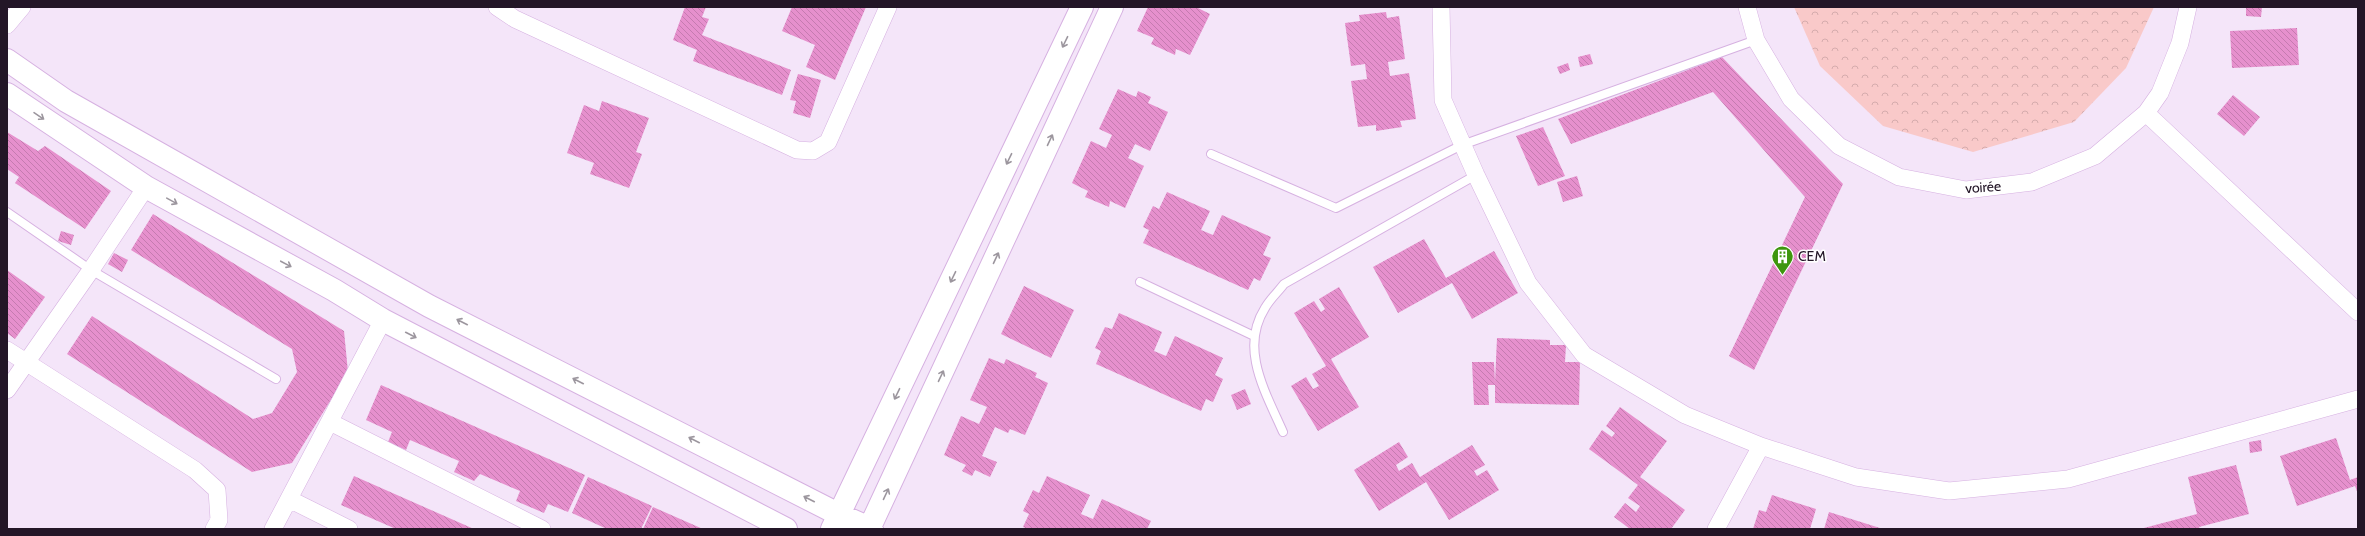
<svg xmlns="http://www.w3.org/2000/svg" width="2365" height="536" font-family="Cabin,sans-serif">
<style>
.park{fill:url(#park-crowns)}
.building{fill:url(#building-back-hatch)}
.lines{fill:none;stroke-linecap:round;stroke-linejoin:round}
.service-casing{stroke:#d6b1e1;stroke-width:10}
.minor-casing{stroke:#d6b1e1;stroke-width:18}
.secondary-casing{stroke:#d6b1e1;stroke-width:24}
.service{stroke:#fff;stroke-width:8}
.minor{stroke:#fff;stroke-width:17}
.secondary{stroke:#fff;stroke-width:22}
.oneway{stroke:#9c969e}
.labels{text-anchor:middle;dominant-baseline:central;stroke-width:3;stroke-linejoin:round;paint-order:stroke}
.street-label{font-size:14px;fill:#231627;stroke:#fff}
.poi-label{font-size:14px;fill:#231627;stroke:#fff;text-anchor:start}
</style>
<defs>
<pattern id="park-crowns" width="20" height="18" patternUnits="userSpaceOnUse"><rect width="20" height="18" fill="#f9c9c9"/><path d="M2 6a3 3 0 1 1 6 0M12 15a3 3 0 1 1 6 0" fill="none" stroke="#d5acad"/></pattern>
<pattern id="building-back-hatch" width="6" height="6" patternUnits="userSpaceOnUse"><rect width="6" height="6" fill="#e690cd"/><path d="M-1 5l2 2M0 0l6 6M5-1l2 2" fill="none" stroke="#c57bb0"/></pattern>
</defs>
<rect width="100%" height="100%" fill="#f4e5f9"/>
<path class="park" d="M1794,7H2154L2126,68L2074,122L1973,152L1883,126L1820,66Z"/>
<path class="building" d="M685,7H706L702,17L709,19L702,35L791,70L782,95L693,61L697,50L673,40Z
M792,7H866L835,80L806,67L815,45L782,31Z
M1148,7H1196L1210,14L1190,55L1176,49L1175,55L1151,44L1154,38L1137,31Z
M2246,7H2262L2261,17L2246,16Z
M1386,12L1387,18L1399,16L1405,59L1388,62L1390,76L1409,73L1416,119L1400,121L1402,127L1376,131V125L1358,127L1351,81L1367,79L1365,64L1351,66L1345,23L1360,21L1359,15Z
M2297,28L2299,65L2232,68L2230,31Z
M1590,54L1593,64L1580,67L1578,57Z
M1722,57L1843,184L1754,370L1729,356L1805,197L1713,92L1571,144L1558,119Z
M1568,63L1570,70L1560,74L1557,67Z
M798,74L821,80L810,118L793,113L796,101L790,100Z
M1118,89L1136,97L1138,91L1151,97L1148,103L1168,112L1150,151L1135,144L1128,158L1144,166L1125,208L1110,201L1109,207L1085,197L1088,191L1072,183L1091,141L1106,148L1112,135L1099,129Z
M2233,95L2260,117L2244,136L2217,114Z
M602,101L649,118L636,152L642,154L629,188L590,174L594,163L567,153L584,105L599,111Z
M1543,127L1565,176L1538,186L1516,136Z
M7,132L38,151L45,146L111,191L85,229L15,183L19,177L7,169Z
M1577,176L1583,196L1563,202L1557,182Z
M1167,192L1210,211L1201,230L1213,235L1222,215L1271,237L1263,255L1271,258L1260,281L1254,278L1248,290L1143,243L1149,230L1143,227L1153,206L1159,209Z
M153,214L344,331L348,372L292,463L252,472L67,354L92,316L253,419L272,413L297,372L292,349L131,250Z
M61,231L74,235L71,245L58,241Z
M1424,239L1446,278L1494,251L1518,293L1472,319L1452,283L1398,313L1373,267Z
M114,253L128,260L122,272L108,264Z
M7,270L45,297L15,339L7,333Z
M1024,286L1074,310L1051,358L1001,334Z
M1339,287L1369,337L1331,359L1359,407L1318,431L1291,386L1306,377L1313,389L1319,386L1312,374L1326,366L1294,313L1314,301L1321,312L1325,309L1319,299Z
M1119,313L1162,332L1154,351L1166,356L1175,336L1223,358L1215,375L1223,379L1213,402L1206,399L1201,411L1096,364L1101,351L1095,348L1105,327L1112,329Z
M1497,338L1550,340V345H1566L1565,362H1580L1579,405L1495,403V385H1488L1489,405H1474L1472,362H1494L1495,382Z
M989,358L1004,364L1006,359L1037,373L1035,377L1048,383L1025,435L1010,429L1008,433L995,427L982,456L997,462L990,477L975,470L972,476L962,471L966,465L944,455L961,416L979,424L987,407L970,400Z
M381,385L585,475L568,512L548,504L544,513L516,501L520,491L480,474L474,481L454,472L459,461L410,440L406,450L388,442L392,432L366,420Z
M1245,389L1251,404L1237,410L1231,395Z
M1620,407L1667,441L1640,477L1685,510L1671,529H1630L1614,517L1625,503L1636,512L1640,506L1628,498L1638,485L1589,449L1602,430L1612,437L1615,433L1606,426Z
M2336,438L2350,480L2358,477V494L2355,486L2297,506L2280,456Z
M2261,440L2262,451L2250,453L2249,442Z
M1399,442L1408,457L1396,465L1399,471L1412,463L1420,477L1472,445L1485,465L1474,471L1477,476L1487,470L1499,490L1449,520L1426,482L1379,511L1354,470Z
M2236,465L2249,514L2199,527L2200,529H2140L2197,514L2188,477Z
M354,476L474,529H396L341,505Z
M1047,476L1090,495L1081,514L1093,519L1102,499L1151,521L1147,529H1028L1023,527L1029,514L1023,511L1033,490L1039,493Z
M588,477L652,506L641,529H607L572,513Z
M1772,495L1816,509L1810,529H1753L1759,510L1766,512Z
M653,507L703,529H643Z
M1829,512L1880,528L1879,529H1824Z"/>
<g class="lines">
<defs>
<path id="service" d="M1211,154L1336,208L1462,145L1756,40
M7,212L91,270L276,379
M1140,282L1254,336
M1283,432C1266,393 1239,349 1265,308C1270,299 1278,292 1284,284L1476,175"/>
<path id="minor" d="M497,7L515,19L797,150L813,151L828,142L888,7
M1441,7L1443,100L1476,175L1528,283L1584,355L1685,415L1761,446L1856,477L1949,491L2068,479L2358,399
M1747,7L1756,40L1791,99L1839,146L1899,177L1966,190L2032,182L2095,156L2146,113L2160,93L2180,43L2188,7
M7,25L22,7
M2146,113L2358,312
M7,350L195,470L217,490L219,520L214,529
M7,390L91,270L146,187
M330,422L542,529
M289,499L349,529
M273,529L383,320
M1716,529L1761,446"/>
<path id="secondary" d="M7,60L66,101L429,306L840,515L872,529
M7,94L146,187L334,290L383,320L786,529
M832,529L1082,7
M869,529L1112,7"/>
</defs>
<use href="#service" class="service-casing"/>
<use href="#minor" class="minor-casing"/>
<use href="#secondary" class="secondary-casing"/>
<use href="#service" class="service"/>
<use href="#minor" class="minor"/>
<use href="#secondary" class="secondary"/>
</g>
<defs><path id="oneway-shaft" d="M-6 0H5M1.5-3L5.5 0L1.5 3" fill="none" stroke-width="1.6" stroke-linecap="round" stroke-linejoin="round"/></defs>
<g class="oneway">
<use href="#oneway-shaft" transform="translate(1065 42) rotate(116)"/>
<use href="#oneway-shaft" transform="translate(39 116) rotate(34)"/>
<use href="#oneway-shaft" transform="translate(1050 140) rotate(-65)"/>
<use href="#oneway-shaft" transform="translate(1009 159) rotate(116)"/>
<use href="#oneway-shaft" transform="translate(172 201) rotate(29)"/>
<use href="#oneway-shaft" transform="translate(996 258) rotate(-65)"/>
<use href="#oneway-shaft" transform="translate(286 264) rotate(28)"/>
<use href="#oneway-shaft" transform="translate(953 277) rotate(116)"/>
<use href="#oneway-shaft" transform="translate(462 322) rotate(-153)"/>
<use href="#oneway-shaft" transform="translate(411 335) rotate(27)"/>
<use href="#oneway-shaft" transform="translate(941 376) rotate(-65)"/>
<use href="#oneway-shaft" transform="translate(578 381) rotate(-153)"/>
<use href="#oneway-shaft" transform="translate(897 394) rotate(116)"/>
<use href="#oneway-shaft" transform="translate(694 440) rotate(-153)"/>
<use href="#oneway-shaft" transform="translate(886 494) rotate(-65)"/>
<use href="#oneway-shaft" transform="translate(809 499) rotate(-153)"/>
</g>
<defs>
<symbol id="building-pin" viewBox="-11 -11 22 30"><path d="M0 17L-7.5 6A9.5 9.5 0 1 1 7.5 6Z" fill="#3e960e" stroke="#fff"/><path d="M-4-6H4V6H1V3H-1V6H-4ZM-2.5-4.3h1.7v1.8h-1.7ZM.8-4.3h1.7v1.8H.8ZM-2.5-1h1.7V.8h-1.7ZM.8-1h1.7V.8H.8Z" fill="#fff"/></symbol>
</defs>
<g fill-rule="evenodd">
<use href="#building-pin" x="1770" y="244" width="25" height="34"/>
</g>
<g class="labels">
<g class="street-label">
<text transform="translate(1983 187) rotate(-4)">voirée</text>
</g>
<g class="poi-label">
<text x="1798" y="256">CEM</text>
</g>
</g>
<rect width="2365" height="536" fill="none" stroke="#231627" stroke-width="16"/>
</svg>
